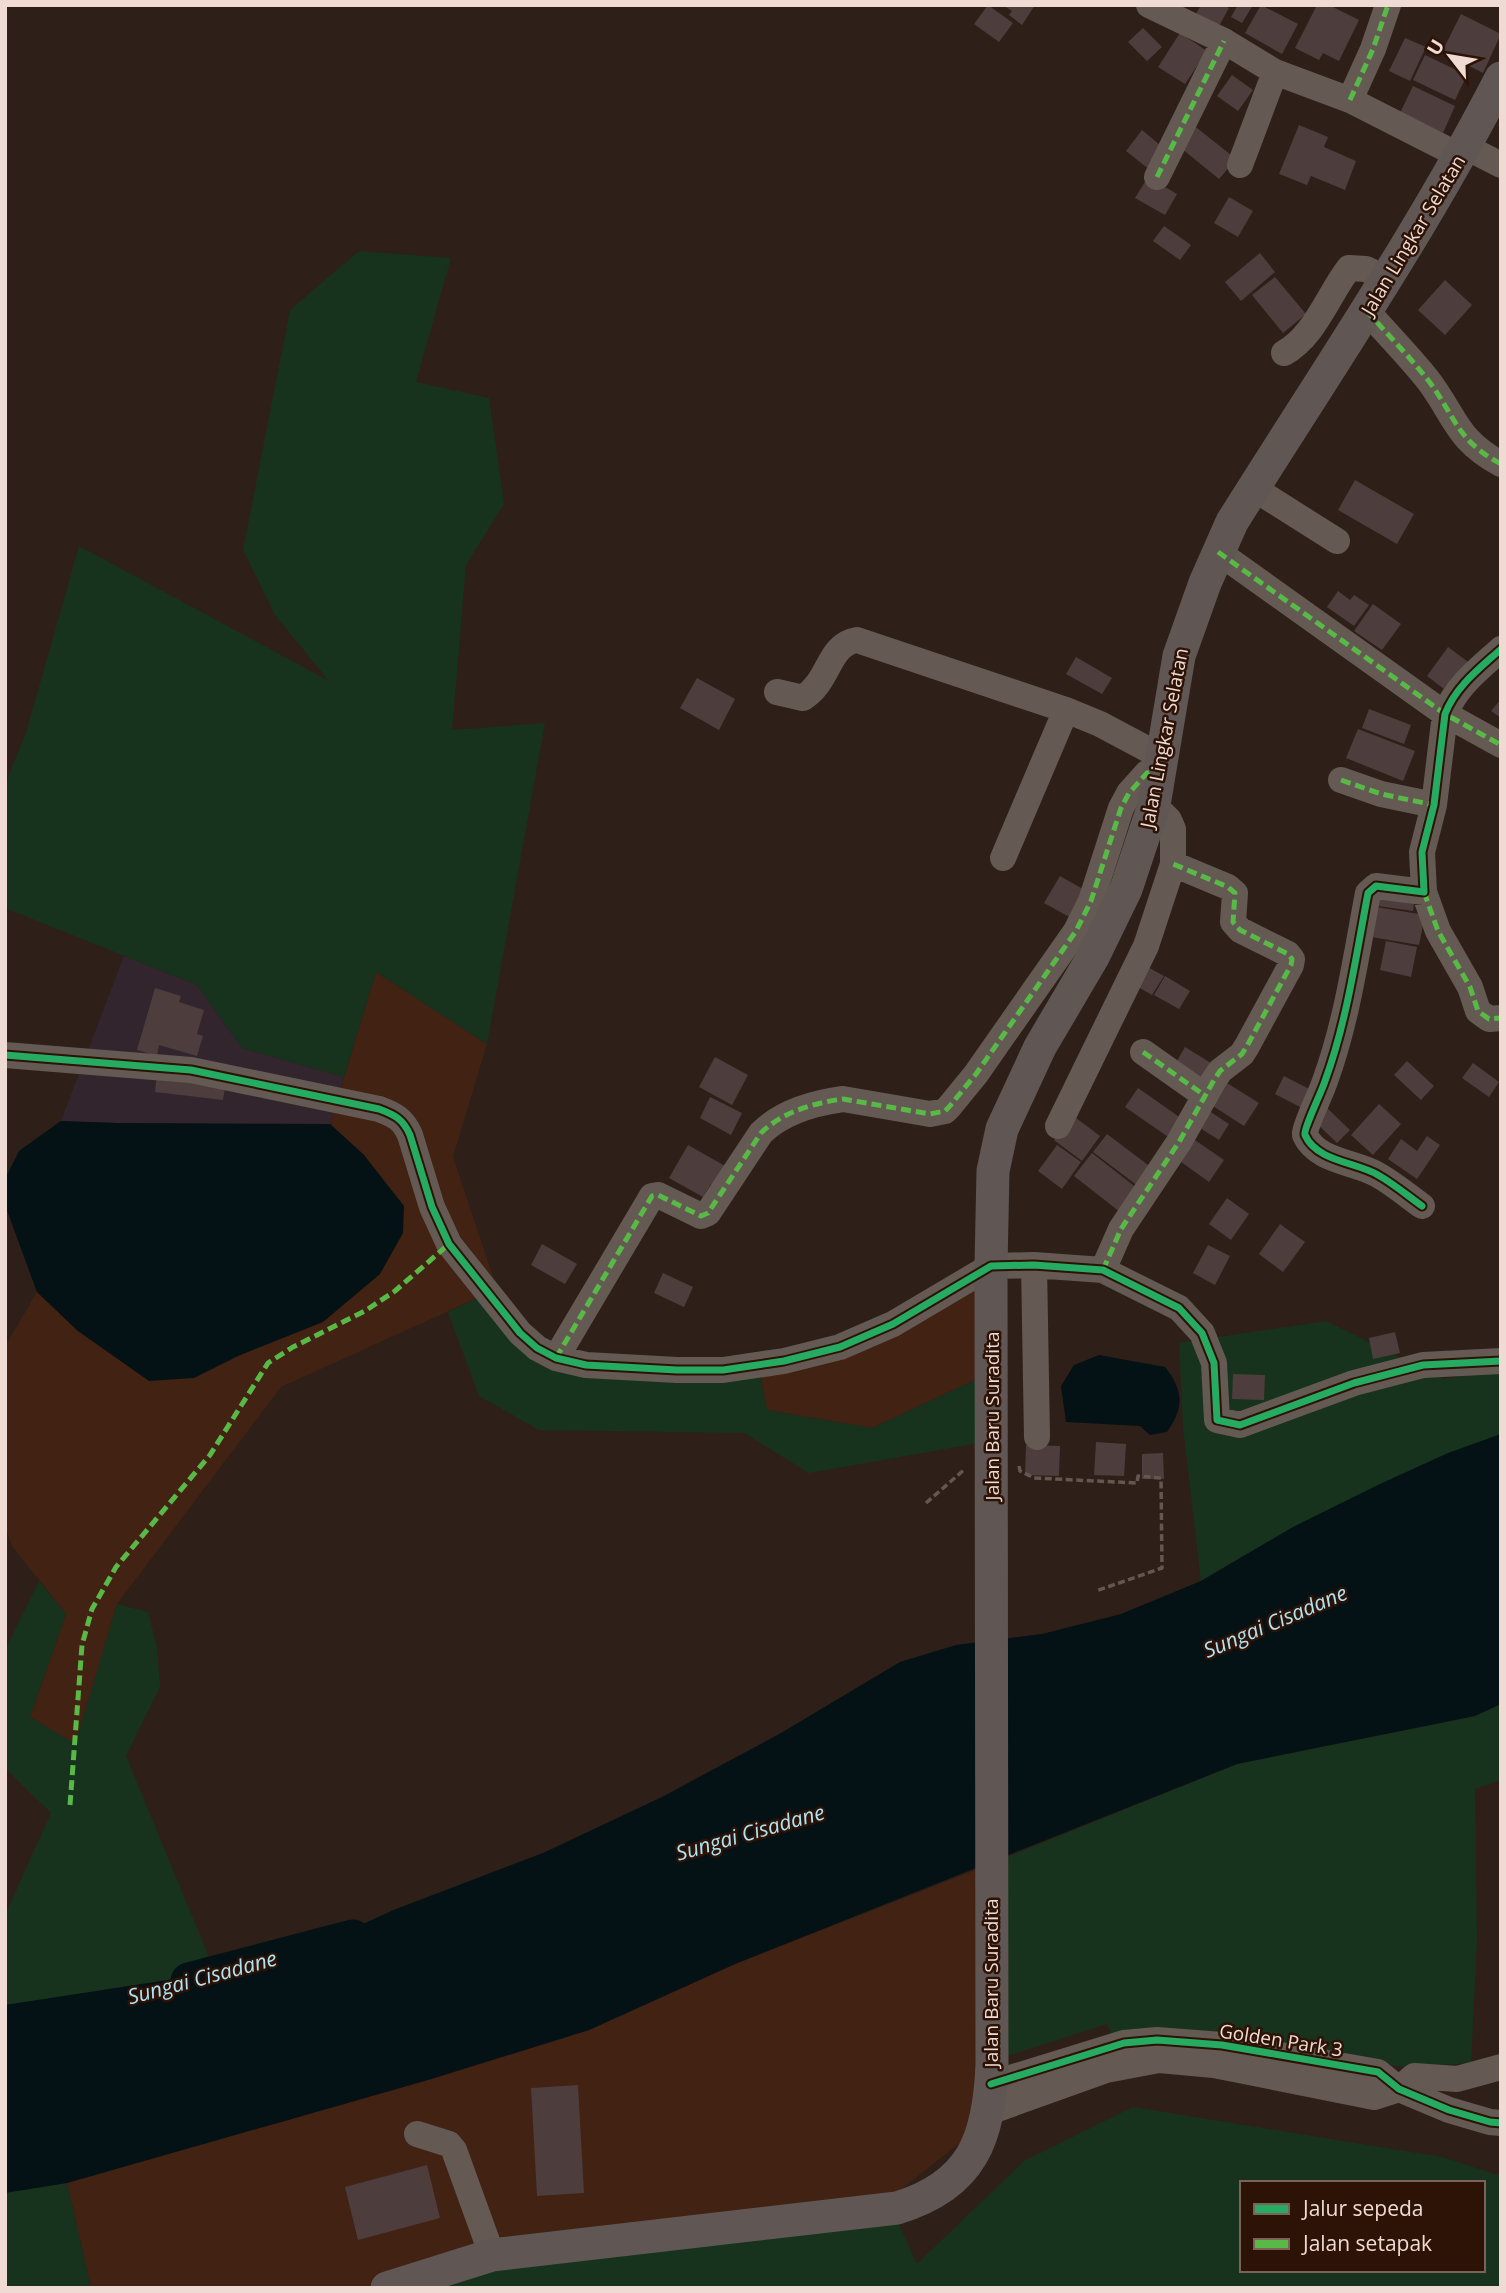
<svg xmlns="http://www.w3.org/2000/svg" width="1506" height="2293" font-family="'Open Sans',sans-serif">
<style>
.commercial{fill:#33252e}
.built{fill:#412213}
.green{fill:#17331d;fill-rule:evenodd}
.water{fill:#041115}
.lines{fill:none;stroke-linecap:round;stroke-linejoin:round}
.river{stroke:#041115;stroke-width:37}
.building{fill:#4d3d3d}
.path{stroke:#635752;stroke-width:3.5;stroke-dasharray:7 3.5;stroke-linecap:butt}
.minor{stroke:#655954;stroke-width:26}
.major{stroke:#605755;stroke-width:33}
.quiet{stroke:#58b947;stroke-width:5;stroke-dasharray:10 5;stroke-linecap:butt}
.cycleway-casing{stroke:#2d1206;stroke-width:11}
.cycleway{stroke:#26ab63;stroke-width:7}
.labels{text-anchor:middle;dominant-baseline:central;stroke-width:5;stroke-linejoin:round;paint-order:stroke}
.street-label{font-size:19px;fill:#efdbd3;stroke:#2d1206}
.water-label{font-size:21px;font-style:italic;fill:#ade5f7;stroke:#2d1206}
</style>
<rect width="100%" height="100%" fill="#2e2018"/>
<path class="commercial" d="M124,956L197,985L242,1048L344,1077L330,1124L117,1123L61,1121Z"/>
<path class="built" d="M376,972L487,1044L453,1157L497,1289L281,1387L117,1604L76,1745L30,1717L66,1614L12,1546L5,1527V1346L37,1292L78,1331L194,1378L238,1356L364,1155L330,1124Z
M992,1267L988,1374L872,1428L767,1410L758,1362L814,1360Z
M991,1864L972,2133L888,2200L436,2288H91L67,2183L428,2080L589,2030L735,1964Z"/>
<path class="green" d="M359,251L451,258L416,382L489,398L504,504L466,565L452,730L545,723L487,1044L376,972L344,1077L242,1048L197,985L5,908V784L26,733L79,546L329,681L275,615L243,550L290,310Z
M497,1289L546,1366L758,1362L767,1410L872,1428L988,1374L1007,1438L809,1473L744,1433L539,1430L479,1396L448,1312Z
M1326,1321L1444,1379L1501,1370V1434C1395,1472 1298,1524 1201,1581L1183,1427L1179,1343Z
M39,1581L66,1614L30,1717L75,1744L117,1604L148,1612L157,1647L160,1687L126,1756L216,1974L5,2005V1915L51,1813L5,1768V1650Z
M1501,1704V1780L1475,1789L1477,1942L1471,2063L1406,2067L1191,2037L1114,2039L1107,2024L1004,2057L991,1864L1237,1764L1475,1716Z
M1133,2107L1442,2157L1501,2176V2288H436L525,2240L888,2200L917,2264L1024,2161ZM1242,2183H1483V2270H1242Z
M67,2183L91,2288H5V2192Z"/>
<path class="water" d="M61,1121L117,1123L330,1124L364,1155L404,1206L403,1233L380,1274L323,1322L238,1356L194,1378L149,1381L78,1331L37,1292L5,1205V1179L19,1151Z
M1099,1355L1165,1367C1184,1391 1184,1408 1167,1432L1150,1435L1140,1426L1066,1422L1061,1386L1074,1365Z
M1501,1434V1704L1475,1716L1237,1764L735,1964L589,2030L428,2080L67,2183L5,2193V2005L213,1973L287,1958L396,1909L543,1853L662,1797L781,1733L900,1662L956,1645L1042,1634L1121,1614L1201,1581L1293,1527L1380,1484L1448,1453Z"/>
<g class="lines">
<path class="river" d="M189,1981L353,1938"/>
</g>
<path class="building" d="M988,5L1013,23L999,42L974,24Z
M1003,5H1035L1022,25L1009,15L1012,11Z
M1201,5H1224L1229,8L1219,26L1196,14Z
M1238,5H1253L1242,23L1231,17Z
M1261,5L1298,24L1282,54L1245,33Z
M1317,5H1329L1359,20L1339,61L1323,53L1319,60L1295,48Z
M1461,14L1501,34L1483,73L1442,52Z
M1143,28L1162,47L1147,61L1128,42Z
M1180,33L1207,51L1185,84L1158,67Z
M1405,38L1426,47L1410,81L1389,71Z
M1425,55L1467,75L1455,100L1413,80Z
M1232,75L1253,90L1238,111L1217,96Z
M1413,86L1455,106L1443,133L1400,113Z
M1192,124L1236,159L1219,179L1176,144Z
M1299,125L1328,137L1324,147L1356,161L1345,190L1311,176L1307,185L1279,174Z
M1142,130L1166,150L1150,170L1126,151Z
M1148,177L1177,194L1165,215L1135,198Z
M1229,197L1253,211L1238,237L1214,223Z
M1164,226L1191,245L1180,260L1153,241Z
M1260,253L1275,272L1241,301L1225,282Z
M1275,277L1306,314L1283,333L1252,295Z
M1445,280L1472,305L1445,335L1418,310Z
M1355,480L1414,514L1397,544L1338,510Z
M1338,591L1350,600L1354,595L1369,605L1354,626L1327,607Z
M1373,604L1401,624L1382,650L1354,631Z
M1448,647L1471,664L1444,689L1427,676Z
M1076,657L1112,678L1102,694L1066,674Z
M697,678L735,699L719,730L680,708Z
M1501,699V718L1491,711Z
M1369,709L1411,725L1404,744L1362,728Z
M1358,729L1415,751L1403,781L1346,758Z
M1060,876L1088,892L1073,919L1044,903Z
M1381,888L1415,893L1413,911L1378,906Z
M1376,907L1425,915L1419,945L1371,937Z
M1386,941L1417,947L1411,977L1380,970Z
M1142,964L1164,976L1152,995L1131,983Z
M1165,976L1190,991L1179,1009L1154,995Z
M155,988L181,996L179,1002L204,1010L197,1034L203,1036L197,1056L159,1045L157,1056L137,1050Z
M1185,1047L1211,1063L1197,1086L1171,1071Z
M715,1057L748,1075L732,1105L699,1087Z
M1407,1061L1434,1086L1421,1100L1394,1075Z
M1473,1063L1499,1082L1489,1097L1462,1078Z
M157,1073L226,1081L223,1100L155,1092Z
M1284,1076L1311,1090L1302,1108L1275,1094Z
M1219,1078L1259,1103L1244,1126L1205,1101Z
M1138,1088L1188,1123L1174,1141L1125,1107Z
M710,1097L742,1113L731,1135L700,1118Z
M1379,1104L1401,1124L1373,1155L1351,1135Z
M1324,1105L1350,1130L1337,1143L1311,1118Z
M1203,1107L1229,1124L1219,1140L1192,1123Z
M1072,1115L1100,1136L1082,1161L1054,1140Z
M1107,1134L1152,1168L1138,1186L1093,1152Z
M1427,1136L1440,1145L1417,1179L1388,1159L1401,1139L1417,1151Z
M1192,1138L1224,1160L1209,1182L1177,1159Z
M688,1145L727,1167L716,1186L711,1184L703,1197L669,1178Z
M1057,1145L1081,1162L1062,1189L1038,1171Z
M1092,1153L1138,1189L1120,1212L1074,1176Z
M1227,1198L1249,1214L1231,1240L1209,1224Z
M1280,1224L1305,1242L1283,1272L1259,1254Z
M542,1244L577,1264L565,1284L531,1265Z
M1208,1245L1230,1256L1215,1285L1193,1273Z
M663,1273L693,1287L684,1307L654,1293Z
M1395,1332L1400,1353L1373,1359L1369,1338Z
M1233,1374L1265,1375L1264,1400L1232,1399Z
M1096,1442L1126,1444L1124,1476L1094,1475Z
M1026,1445L1060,1446L1059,1476L1025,1475Z
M1163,1453L1164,1479H1142V1454Z
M578,2085L584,2193L537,2196L531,2088Z
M427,2165L440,2218L358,2240L345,2187Z"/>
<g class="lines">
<path class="path" d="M1019,1466L1020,1471L1034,1478L1137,1483L1138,1476L1161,1478L1162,1568L1096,1591
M926,1503L965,1469"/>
<path class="minor" d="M1149,5L1224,41L1275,72L1350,100L1460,156
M1350,100L1373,49L1388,5
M1466,147L1501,165
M1240,165L1275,72
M1157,177L1224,41
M1367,311C1387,334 1409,356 1428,380C1456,417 1456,440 1501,464
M1284,353C1315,336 1328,295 1349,268L1366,269L1386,279
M1253,488L1337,541
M1218,552L1445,714L1501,745
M777,692L803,698C831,680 827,645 857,640L1066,710L1100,724L1162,757
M1341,780L1381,794L1434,805
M1003,858L1066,710
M1424,892L1438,931L1470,987L1478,1011L1489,1019L1501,1018
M1143,1052L1204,1095
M5,1055L191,1070L379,1109C395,1115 403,1119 410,1135L432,1207L449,1244L520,1333L537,1348L556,1358L586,1365L677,1370H723L784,1361L840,1347L893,1324L991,1266L1034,1265L1103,1270L1179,1308L1202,1333L1214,1363L1217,1420L1240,1425L1354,1383L1423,1365L1501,1361
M1058,1126L1146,946L1173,864V829L1169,820L1154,805
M1422,1206C1408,1196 1394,1184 1378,1175C1357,1162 1317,1162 1305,1135C1303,1130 1322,1091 1325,1081C1347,1021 1356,956 1368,893L1376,886L1424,892L1422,852L1434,805L1445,714C1456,686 1479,669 1501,649
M1034,1265L1037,1437
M1103,1270L1121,1229L1179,1142L1214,1080L1220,1071L1242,1054L1247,1046L1291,965L1292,959L1288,954L1240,930L1233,922L1235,893L1228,887L1173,864
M556,1358L652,1196L658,1195L701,1216L708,1213L761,1133C782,1112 814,1103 843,1099L930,1114L945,1111L949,1107L976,1074L1076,931L1091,901L1121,808L1129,793L1147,773L1161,767
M991,2084L1124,2043L1157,2040L1222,2045L1378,2072L1399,2089L1449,2110L1490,2122L1501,2123
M1399,2089L1414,2076L1457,2079L1501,2067
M989,2112L1106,2070L1159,2060L1214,2065L1374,2097L1399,2089
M417,2134L449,2144L454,2150L492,2255"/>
<path class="major" d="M387,2288L492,2255L897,2208C973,2185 989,2138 992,2065L991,1266L993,1171L1002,1129L1040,1047L1093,957L1126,889L1154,805L1179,656L1205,583L1232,522C1324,375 1422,232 1501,78"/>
<path class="quiet" d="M1350,100L1373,49L1388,5
M1157,177L1224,41
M1367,311C1387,334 1409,356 1428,380C1456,417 1456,440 1501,464
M1218,552L1445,714L1501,745
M1341,780L1381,794L1434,805
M1424,892L1438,931L1470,987L1478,1011L1489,1019L1501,1018
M1143,1052L1204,1095
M1103,1270L1121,1229L1179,1142L1214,1080L1220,1071L1242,1054L1247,1046L1291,965L1292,959L1288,954L1240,930L1233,922L1235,893L1228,887L1173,864
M556,1358L652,1196L658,1195L701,1216L708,1213L761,1133C782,1112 814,1103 843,1099L930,1114L945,1111L949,1107L976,1074L1076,931L1091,901L1121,808L1129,793L1147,773L1161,767
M70,1805L82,1645L92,1609L116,1567L210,1455L268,1363L293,1347L365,1311L395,1291L449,1244"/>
<defs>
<path id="cycleway" d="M5,1055L191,1070L379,1109C395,1115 403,1119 410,1135L432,1207L449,1244L520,1333L537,1348L556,1358L586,1365L677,1370H723L784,1361L840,1347L893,1324L991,1266L1034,1265L1103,1270L1179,1308L1202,1333L1214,1363L1217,1420L1240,1425L1354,1383L1423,1365L1501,1361
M1422,1206C1408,1196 1394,1184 1378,1175C1357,1162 1317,1162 1305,1135C1303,1130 1322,1091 1325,1081C1347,1021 1356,956 1368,893L1376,886L1424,892L1422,852L1434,805L1445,714C1456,686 1479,669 1501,649
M991,2084L1124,2043L1157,2040L1222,2045L1378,2072L1399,2089L1449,2110L1490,2122L1501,2123"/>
</defs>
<use href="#cycleway" class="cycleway-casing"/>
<use href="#cycleway" class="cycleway"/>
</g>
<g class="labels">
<g class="street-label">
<text transform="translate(1413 235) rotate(-59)">Jalan Lingkar Selatan</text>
<text transform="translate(1164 738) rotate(-79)">Jalan Lingkar Selatan</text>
<text transform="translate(992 1416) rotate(-90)">Jalan Baru Suradita</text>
<text transform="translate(991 1983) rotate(-90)">Jalan Baru Suradita</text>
<text transform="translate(1281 2040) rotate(9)">Golden Park 3</text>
</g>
<g class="water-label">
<text transform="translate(1275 1621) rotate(-23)">Sungai Cisadane</text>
<text transform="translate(750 1832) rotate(-16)">Sungai Cisadane</text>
<text transform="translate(202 1977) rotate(-15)">Sungai Cisadane</text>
</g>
</g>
<rect width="1506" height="2293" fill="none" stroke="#efdbd3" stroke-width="14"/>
<rect x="1240" y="2181" width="245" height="91" fill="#2d1206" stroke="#7b6258" stroke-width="2"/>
<rect x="1254" y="2204" width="35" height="10" fill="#26ab63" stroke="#7b6258" stroke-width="2"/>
<text x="1303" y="2216" font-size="21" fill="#efdbd3">Jalur sepeda</text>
<rect x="1254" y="2239" width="35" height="10" fill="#58b947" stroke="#7b6258" stroke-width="2"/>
<text x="1303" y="2251" font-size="21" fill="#efdbd3">Jalan setapak</text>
<g transform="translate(1450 56) rotate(301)" stroke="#2d1206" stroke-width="5" paint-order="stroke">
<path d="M0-5L12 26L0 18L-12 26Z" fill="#efdbd3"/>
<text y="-10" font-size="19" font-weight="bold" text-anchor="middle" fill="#efdbd3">U</text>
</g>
</svg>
